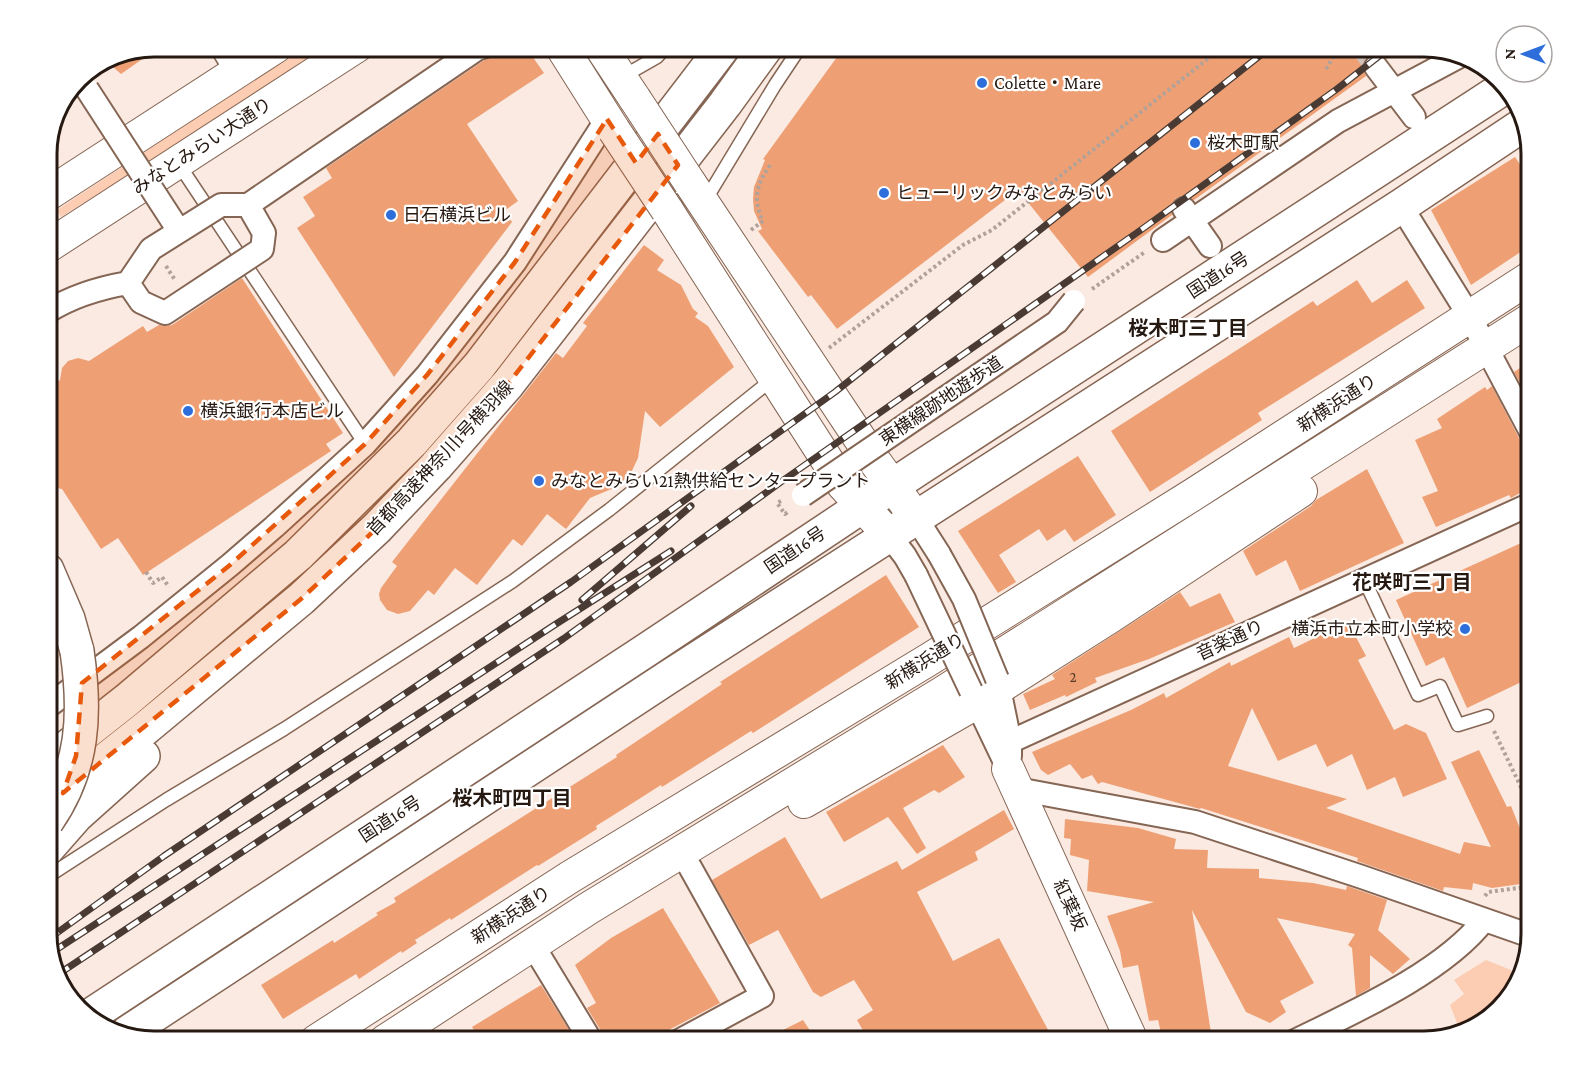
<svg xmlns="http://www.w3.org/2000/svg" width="1578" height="1088" font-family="'Crimson Pro','Noto Sans JP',serif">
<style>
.green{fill:#fccdb2}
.building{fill:#eea074}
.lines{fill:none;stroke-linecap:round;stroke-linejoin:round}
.street-tunnel{stroke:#d0c0b8;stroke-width:22;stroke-dasharray:22 11;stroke-linecap:butt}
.lane-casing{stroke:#856553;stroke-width:15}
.street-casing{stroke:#856553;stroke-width:26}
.secondary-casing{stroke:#856553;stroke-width:34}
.highway-casing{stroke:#856553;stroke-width:36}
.path{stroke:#b0a29a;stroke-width:4;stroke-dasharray:3 3;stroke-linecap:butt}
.lane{stroke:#fff;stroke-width:12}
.street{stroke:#fff;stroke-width:22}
.secondary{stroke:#fff;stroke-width:32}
.highway{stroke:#fff;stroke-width:33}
.rail-casing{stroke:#493b34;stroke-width:7}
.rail{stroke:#fff;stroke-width:4.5;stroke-dasharray:14;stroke-linecap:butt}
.street-bridge-casing{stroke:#856553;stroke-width:26;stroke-linecap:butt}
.secondary-bridge-casing{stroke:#856553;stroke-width:34;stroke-linecap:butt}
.highway-bridge-casing{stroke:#856553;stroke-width:36;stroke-linecap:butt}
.street-bridge{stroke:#fff;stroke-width:22}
.secondary-bridge{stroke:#fff;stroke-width:32}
.highway-bridge{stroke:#fff;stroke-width:33}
.marked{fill:#e8590c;fill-opacity:0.2;stroke:#e8590c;stroke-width:4.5;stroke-dasharray:12 8;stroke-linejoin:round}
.poi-dot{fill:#2e6edb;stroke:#fff;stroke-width:2}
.labels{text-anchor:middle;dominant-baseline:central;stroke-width:4.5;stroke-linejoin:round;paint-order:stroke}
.number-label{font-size:15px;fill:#583b2a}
.poi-label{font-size:18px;fill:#261912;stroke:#fff;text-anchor:start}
.street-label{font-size:18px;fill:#261912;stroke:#fff}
.neighbourhood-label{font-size:20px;font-weight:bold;fill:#261912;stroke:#fff}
.rim{fill:none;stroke:#261912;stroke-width:3}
</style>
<rect width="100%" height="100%" fill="#faeae2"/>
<path class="green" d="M311,47H323V50L169,150L61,217L57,210L269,70Z
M1486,960L1511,970L1512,995L1472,1030L1468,1031L1459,1028L1450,1005L1464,994L1454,980Z"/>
<path class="building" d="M154,46H161L121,74L105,60L113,55Z
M499,46H525L544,73L467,124L518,201L504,211L512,222L394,377L297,228L315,216L303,197L332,178L326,168L483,61L496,55Z
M845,46H1402L1387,59L1381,54H1375L1368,56L1363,62V69L1366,76L1194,200L1183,196L1176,198L1172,204V215L1088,277L1018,190L837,329L811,295L808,297L758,231L762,229L754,211L753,199L754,187L765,160L763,159Z
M1515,157L1532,182V235L1520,242L1525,249L1471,285L1431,210Z
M644,245L664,260L657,270L681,285L693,309L698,313L695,317L708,326L734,367L660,427L645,411L638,458L630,475L616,487L590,498L566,529L547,514L522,546L513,539L477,585L455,568L434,595L428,590L410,611L398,614L387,610L380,600L379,594L381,588L397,566L392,562L556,353L563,358L587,326L583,323Z
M242,278L343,433L326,444L331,451L143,575L118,538L101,549L62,489L47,486L50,471L47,466V389L60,380L62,368L68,361L78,358L89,361L143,326L147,332L159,325L165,326L172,325Z
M1357,280L1372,303L1407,280L1425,308L1258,413L1262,420L1150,492L1111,431L1313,301L1317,306Z
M1532,360V404L1514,372Z
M1492,386L1519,438L1524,444L1532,445V486L1511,498L1509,495L1436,527L1422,497L1438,491L1415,440L1442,428L1437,419L1485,387L1487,390Z
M1078,456L1116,515L1074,542L1065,529L1047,541L1039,529L999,555L1016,582L998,593L958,531Z
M1367,469L1404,543L1300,591L1286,560L1256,576L1243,551L1311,506L1316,500Z
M1532,538V677L1467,708L1444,657L1426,666L1396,600Z
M886,575L919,627L753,733L751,731L662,787L661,785L628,806L596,826L597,829L538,866L537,865L451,920L450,918L415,940L417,943L402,953L401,951L359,979L356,974L283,1019L261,985L333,940L334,943L378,915L376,913L396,902L394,898L617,757L616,755L634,743L722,684L720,682Z
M1180,592L1190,607L1220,593L1235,622L1149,659L1095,678L1097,682L1066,697L1065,695L1030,710L1023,694L1055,679L1052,675Z
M1348,622L1366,656L1358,660L1394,730L1406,724L1426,733L1447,779L1403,797L1395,777L1367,790L1352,754L1327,767L1316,744L1278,761L1252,708L1228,766L1347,799L1326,808L1460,854L1464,842L1491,847L1451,762L1479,750L1507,807L1511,806L1529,851L1521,884L1492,888L1473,883L1472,890L1444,887L1443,891L1357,861L1358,858L1201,808L1200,809L1102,782L1098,784L1092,775L1082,779L1070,764L1048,775L1041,770L1032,752L1131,710L1164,693L1166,698L1230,662L1231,666L1289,637L1294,648Z
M943,745L965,777L939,793L934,790L903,808L926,848L917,854L888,817L844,842L826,812Z
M1004,810L1014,829L975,852L978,860L917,892L953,961L999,938L1054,1041H869L857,1020L873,1010L854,980L821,997L813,992L778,930L749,945L712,880L785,837L821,899L897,861L902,870Z
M1065,819L1138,828L1176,839L1174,849L1208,850L1207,868L1259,869V878L1313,883L1346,890L1347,886L1387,900L1378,930L1410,959L1393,974L1370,955V988L1356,996L1352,948L1348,945L1355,934L1277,918L1314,983L1280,1001L1286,1012L1270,1023L1246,1012L1192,910L1211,1033L1163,1041L1158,1020L1149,1021L1138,965L1123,968L1120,951L1107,916L1154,902L1087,891L1089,860L1070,855L1071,839L1064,838Z
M663,908L720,1003L648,1041H604L603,1034L587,1008L596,1003L575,965L611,938Z
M541,985L576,1041H481L472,1027Z
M803,1020L817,1041H761Z"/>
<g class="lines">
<path class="street-tunnel" d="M1361,46L1376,67"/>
<defs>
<path id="lane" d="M215,46L232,74
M622,77L657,57L667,46
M178,163L365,444
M705,201L775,85L801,46
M1364,579L1418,695L1440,686L1458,725L1487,716
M47,877L166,800L284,729L513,581L609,510L774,378"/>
<path id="street" d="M1376,67L1414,117
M1401,206L1470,317L1531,432
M1184,209L1210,246
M1163,240L1338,121L1458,57
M916,518L939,554
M889,535L905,556L916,575
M997,679L1010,742V756
M971,691L1005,762
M47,707L141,637L230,565L274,527L365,444L427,375L515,262L607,119
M1002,755L1005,744L1531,504
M1017,789L1195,822L1362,877L1531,936
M540,957L591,1041
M679,1041L762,996L690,867
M1295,1041C1354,1012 1444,972 1484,920"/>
<path id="secondary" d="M561,46L614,130
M600,46L635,99
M690,183L876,463L916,518
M47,195L277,46
M667,210L843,485L889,535
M47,247L357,46
M1008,769L1132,1041
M804,802L964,710L1110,617L1301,491
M316,1041L570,877L928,660L1194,494L1531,277
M385,1041L589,908L942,693L1531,319"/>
<path id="highway" d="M47,570L68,619L77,651
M47,763L127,700L298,555L412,442L479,366L724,46
M52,802L147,727L301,599L377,528L436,466L508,384L725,104L767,46
M47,849L76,816L143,756
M88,1017L648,649L918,469L1505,87
M127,1033L667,678L1401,206L1524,124"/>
</defs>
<use href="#lane" class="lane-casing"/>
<use href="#street" class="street-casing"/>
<use href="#secondary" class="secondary-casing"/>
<use href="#highway" class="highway-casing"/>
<path class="path" d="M1326,69L1340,46
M751,230L763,221C752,199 757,183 771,164
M166,266L175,280
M1092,289L1145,252
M829,348L963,245L992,230L1224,46
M781,501L777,503L785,514L788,512
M146,572L153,583L162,577L169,587
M1494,731L1531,808
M1485,896L1488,892L1526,887L1531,860"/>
<use href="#lane" class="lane"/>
<use href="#street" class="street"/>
<use href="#secondary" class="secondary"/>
<use href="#highway" class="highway"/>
<defs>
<path id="rail" d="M582,600L691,506
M47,940L164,856L571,582L835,392L1272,46
M51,953L556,624L671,551
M57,975L563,639L785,479L1138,232L1337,89L1392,46"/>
</defs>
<use href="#rail" class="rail-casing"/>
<use href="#rail" class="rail"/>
<defs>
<path id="street-bridge" d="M87,89L179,231
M128,283L141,302L165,313L262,249L264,233L248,205
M47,312C72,296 99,288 128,283L151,249L221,205H248L477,49L486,46
M803,495L1057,322L1074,301
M939,554L964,599L997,679
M916,575L971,691"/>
<path id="secondary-bridge" d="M635,99L690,183
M614,130L667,210"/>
<path id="highway-bridge" d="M47,821C84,768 86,713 77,651"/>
</defs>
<use href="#street-bridge" class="street-bridge-casing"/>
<use href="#secondary-bridge" class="secondary-bridge-casing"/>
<use href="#highway-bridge" class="highway-bridge-casing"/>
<use href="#street-bridge" class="street-bridge"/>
<use href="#secondary-bridge" class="secondary-bridge"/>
<use href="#highway-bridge" class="highway-bridge"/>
</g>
<path class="marked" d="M607,119L636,163L658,134L678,165L508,384L377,528L301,599L63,793L76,756L82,683L230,565L365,444L427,375L515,262Z"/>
<g class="poi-dot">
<circle cx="982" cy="83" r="6"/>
<circle cx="1195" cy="143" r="6"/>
<circle cx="884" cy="193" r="6"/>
<circle cx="391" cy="215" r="6"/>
<circle cx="188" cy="411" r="6"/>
<circle cx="539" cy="481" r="6"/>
<circle cx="1465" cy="629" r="6"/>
</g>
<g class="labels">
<g class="number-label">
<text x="1073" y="677">2</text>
</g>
<g class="poi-label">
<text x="994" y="83">Colette・Mare</text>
<text x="1207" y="143">桜木町駅</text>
<text x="896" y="193">ヒューリックみなとみらい</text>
<text x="403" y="215">日石横浜ビル</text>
<text x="200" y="411">横浜銀行本店ビル</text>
<text x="551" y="481">みなとみらい21熱供給センタープラント</text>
<text x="1453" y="629" text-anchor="end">横浜市立本町小学校</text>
</g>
<g class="street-label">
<text transform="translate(202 146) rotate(-33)">みなとみらい大通り</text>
<text transform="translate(1218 275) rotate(-33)">国道16号</text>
<text transform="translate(941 401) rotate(-34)">東横線跡地遊歩道</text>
<text transform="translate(1337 403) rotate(-33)">新横浜通り</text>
<text transform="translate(440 458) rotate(-47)">首都高速神奈川1号横羽線</text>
<text transform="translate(795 550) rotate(-34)">国道16号</text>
<text transform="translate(1230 640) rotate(-25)">音楽通り</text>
<text transform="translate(925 661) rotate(-32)">新横浜通り</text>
<text transform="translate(390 819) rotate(-33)">国道16号</text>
<text transform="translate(1070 905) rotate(65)">紅葉坂</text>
<text transform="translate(511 915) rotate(-33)">新横浜通り</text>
</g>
<g class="neighbourhood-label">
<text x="1188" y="328">桜木町三丁目</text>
<text x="1412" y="582">花咲町三丁目</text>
<text x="512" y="798">桜木町四丁目</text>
</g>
</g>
<path d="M0 0H1578V1088H0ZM154 57H1424A97 97 0 0 1 1521 154V934A97 97 0 0 1 1424 1031H154A97 97 0 0 1 57 934V154A97 97 0 0 1 154 57Z" fill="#fff" fill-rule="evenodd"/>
<path class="rim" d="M154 57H1424A97 97 0 0 1 1521 154V934A97 97 0 0 1 1424 1031H154A97 97 0 0 1 57 934V154A97 97 0 0 1 154 57Z"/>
<g transform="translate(1524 54) rotate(270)"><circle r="28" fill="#ffffff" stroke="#a8a3a0" stroke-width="1.5"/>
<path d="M0-4.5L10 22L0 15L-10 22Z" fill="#2e6edb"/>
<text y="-9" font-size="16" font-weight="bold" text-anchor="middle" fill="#261912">N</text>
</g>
</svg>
